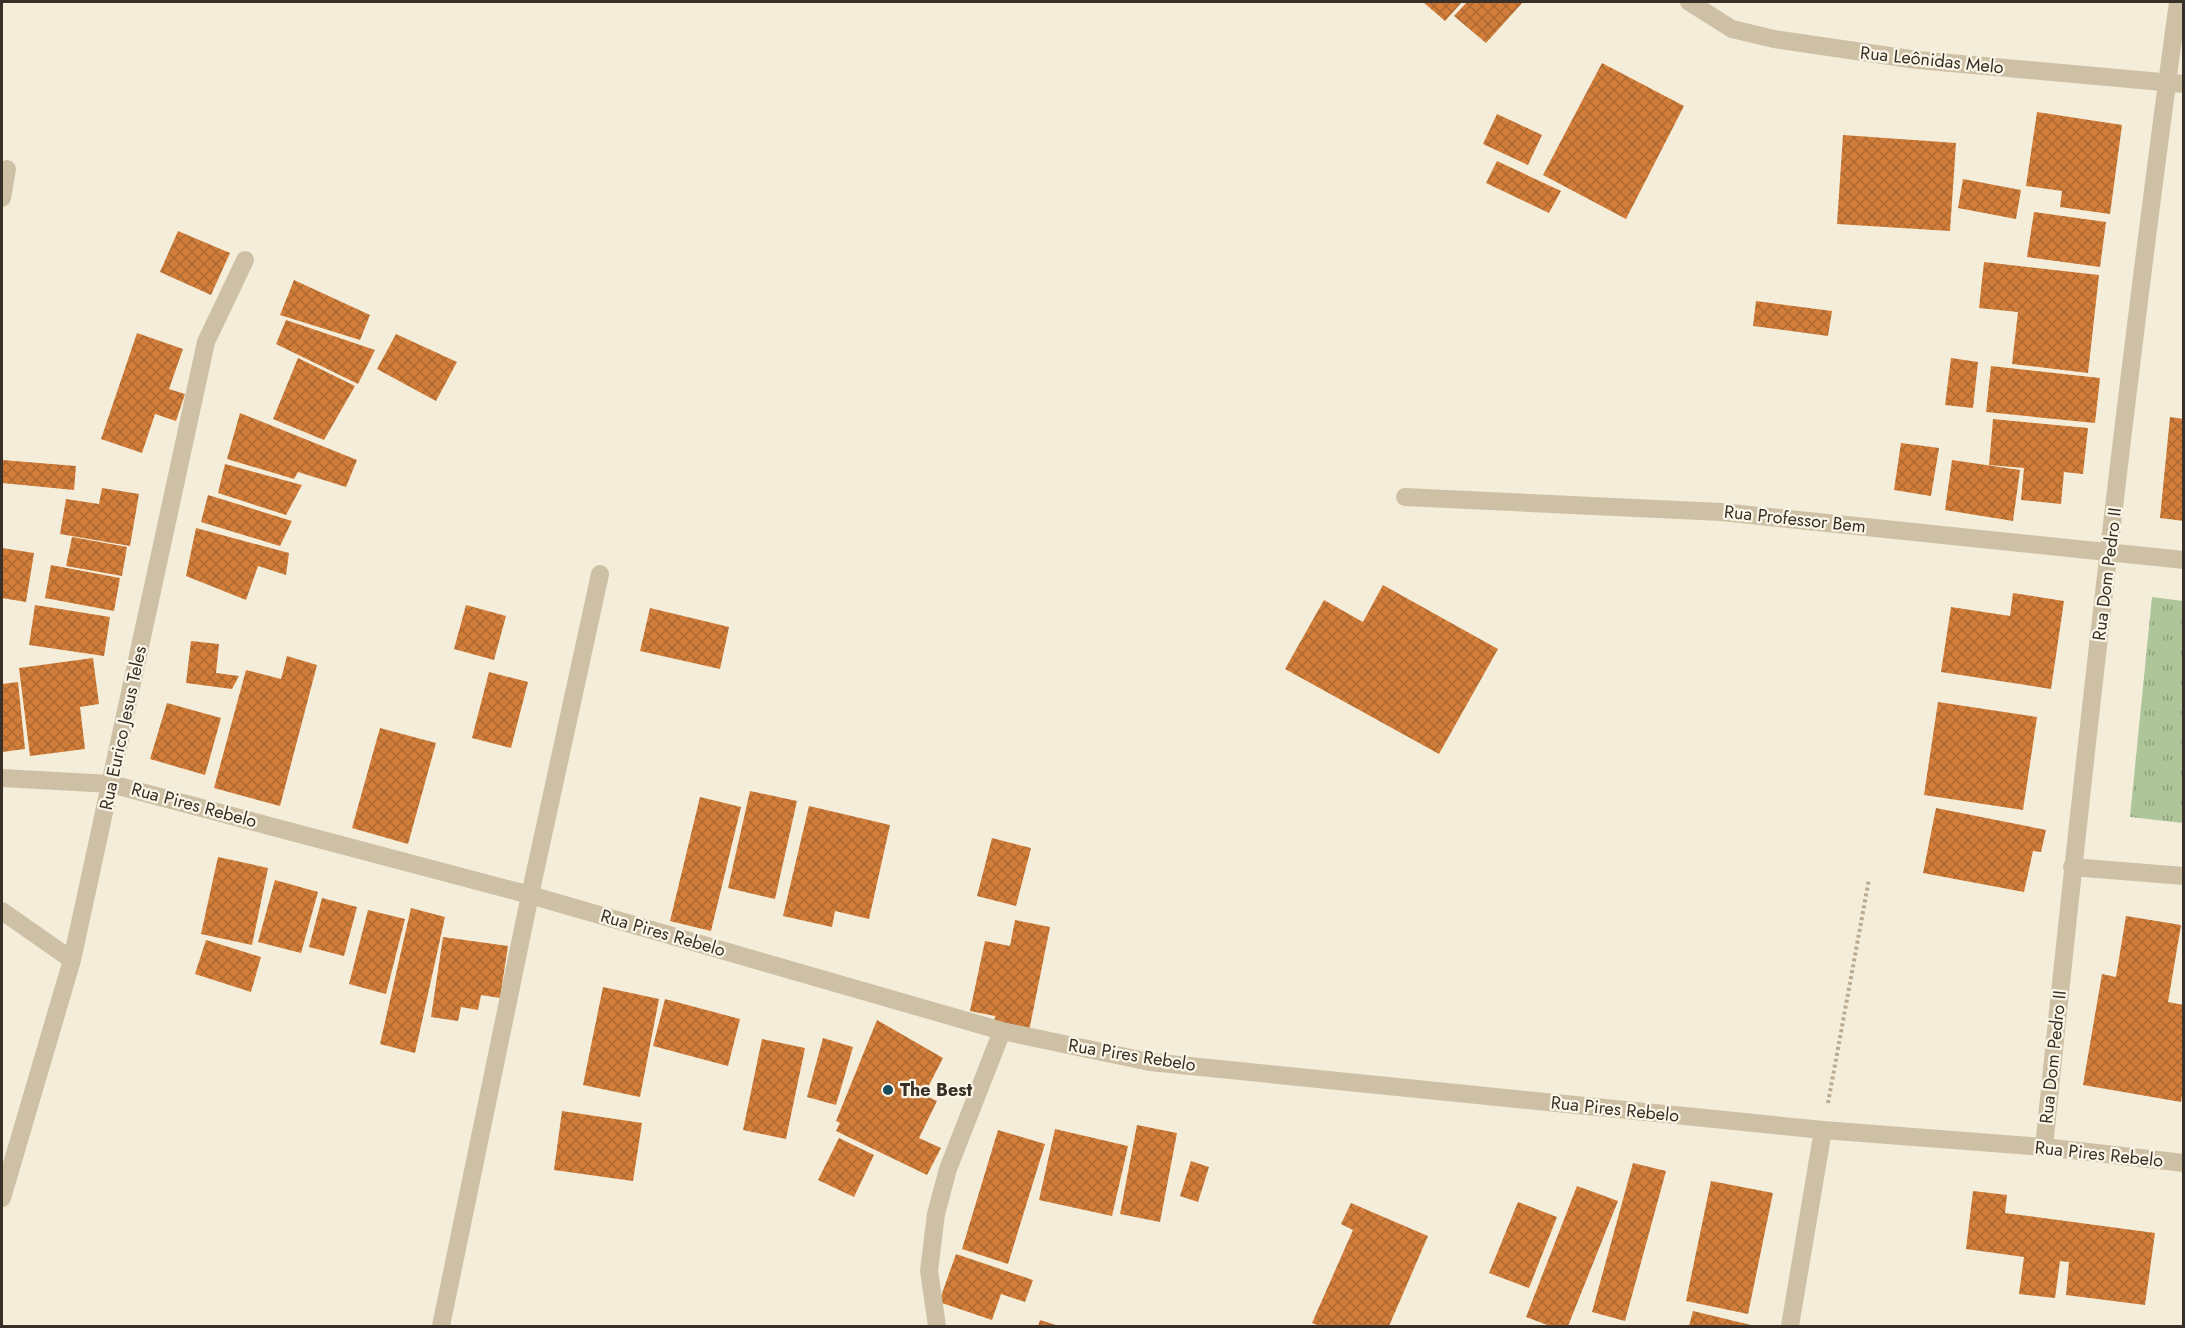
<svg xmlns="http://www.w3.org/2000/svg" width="2185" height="1328" font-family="Jost,sans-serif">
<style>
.grass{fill:url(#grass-tufts)}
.building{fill:url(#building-cross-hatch)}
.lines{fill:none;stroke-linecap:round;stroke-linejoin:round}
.path{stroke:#baaa8f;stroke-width:4;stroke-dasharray:3 3;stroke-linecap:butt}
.street{stroke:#cec0a5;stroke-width:18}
.poi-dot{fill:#184b5e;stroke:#fbf6e7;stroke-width:2}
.labels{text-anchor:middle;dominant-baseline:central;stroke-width:4.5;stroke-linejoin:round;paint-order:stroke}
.street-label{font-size:18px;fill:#383027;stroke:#fbf6e7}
.poi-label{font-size:18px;font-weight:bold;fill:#383027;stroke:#fbf6e7;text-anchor:start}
</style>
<defs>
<pattern id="grass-tufts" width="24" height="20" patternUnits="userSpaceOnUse" patternTransform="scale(1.5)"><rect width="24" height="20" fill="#adc598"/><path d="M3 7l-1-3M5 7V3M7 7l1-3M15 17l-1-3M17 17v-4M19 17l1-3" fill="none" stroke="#8ea07c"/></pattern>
<pattern id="building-cross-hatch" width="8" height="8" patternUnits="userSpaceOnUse" patternTransform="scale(1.5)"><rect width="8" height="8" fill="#d27e3a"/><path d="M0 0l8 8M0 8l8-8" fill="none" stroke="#ab6831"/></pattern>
</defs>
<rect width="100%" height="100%" fill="#f4edda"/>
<path class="grass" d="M2152,597L2183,601V823L2130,817Z"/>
<path class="building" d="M1423,2H1462L1445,21Z
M1467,2H1523L1486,43L1454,16Z
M1602,63L1684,106L1626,219L1543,175Z
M2037,112L2122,125L2110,214L2060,207L2062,191L2026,186Z
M1497,114L1542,135L1528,165L1483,144Z
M1843,135L1956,143L1950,231L1837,224Z
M1497,161L1561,191L1549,213L1486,183Z
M1963,179L2021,190L2016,219L1958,208Z
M2034,212L2106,222L2100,267L2027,257Z
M178,231L230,253L211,295L160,272Z
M1984,262L2099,275L2088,373L2012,364L2018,312L1979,308Z
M294,280L370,315L360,340L280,315Z
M1756,301L1832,311L1828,336L1753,326Z
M286,320L375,350L358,384L276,344Z
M137,333L183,349L169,389L185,394L176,421L155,414L142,453L101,439Z
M396,334L457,362L436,401L377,369Z
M298,358L355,386L324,440L273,419Z
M1951,358L1978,362L1973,408L1945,405Z
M1991,366L2100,378L2095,423L1986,412Z
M240,413L357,460L346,487L298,472L294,479L227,459Z
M2170,417L2184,419V521L2160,518Z
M1993,419L2088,428L2083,474L2064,472L2061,504L2021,500L2024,468L1989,465Z
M1901,443L1939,448L1931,496L1894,490Z
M2,460L76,466L74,490L2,483Z
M1952,460L2020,470L2013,521L1945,510Z
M225,464L302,485L286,515L218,493Z
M102,488L139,494L130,546L60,534L66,499L99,504Z
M208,495L292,521L280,546L201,522Z
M196,528L289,553L286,575L258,566L246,600L186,576Z
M72,537L127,547L122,576L66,566Z
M2,548L34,553L26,602L2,598Z
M51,565L120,578L114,611L45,598Z
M1383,585L1498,649L1439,754L1285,669L1324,600L1363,622Z
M2013,593L2064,601L2051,689L1941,672L1951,607L2010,616Z
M35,605L110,617L104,656L29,645Z
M466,605L506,616L494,660L454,649Z
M650,608L729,627L720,669L640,651Z
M191,641L219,644L216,673L239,676L232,689L186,683Z
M287,656L317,665L280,806L214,788L246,670L281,679Z
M93,658L99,704L80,707L85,749L30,756L19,668Z
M489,672L528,682L511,748L472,738Z
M18,682L25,749L2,752V684Z
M1938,702L2037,717L2023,810L1924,795Z
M167,703L221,718L205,775L150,759Z
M380,728L436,743L408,844L352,828Z
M750,791L797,801L775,899L728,888Z
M700,797L741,807L711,931L670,921Z
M809,806L890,825L869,919L835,911L832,927L783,916Z
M1936,808L2046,830L2041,852L2033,851L2024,892L1923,873Z
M992,838L1031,848L1016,906L977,896Z
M218,857L268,868L252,945L201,934Z
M275,880L318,892L301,953L258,942Z
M322,898L357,907L344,956L309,947Z
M411,908L445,917L415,1053L380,1044Z
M368,910L405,919L386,994L349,984Z
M2126,916L2181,925L2168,1002L2184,1005V1084L2181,1102L2083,1085L2102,974L2116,977Z
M1015,920L1050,927L1029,1031L994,1024L995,1016L970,1011L985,941L1010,946Z
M443,937L508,946L500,998L481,995L478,1010L461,1007L458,1021L431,1017Z
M206,940L261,957L251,992L195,974Z
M603,987L659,999L640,1097L583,1085Z
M665,999L740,1019L728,1066L653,1046Z
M877,1020L943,1058L924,1095L937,1101L919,1138L941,1148L927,1175L836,1131L840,1123L836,1121Z
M823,1038L853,1047L836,1105L807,1097Z
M762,1039L805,1048L786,1139L743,1130Z
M562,1111L642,1123L633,1181L554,1170Z
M1137,1125L1177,1133L1160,1222L1120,1214Z
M1055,1129L1128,1146L1112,1216L1039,1200Z
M998,1130L1045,1144L1008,1264L962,1249Z
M839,1138L874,1155L854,1197L818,1180Z
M1191,1161L1209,1167L1198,1202L1180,1196Z
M1633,1163L1666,1171L1625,1321L1592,1312Z
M1711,1181L1773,1193L1748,1314L1686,1301Z
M1577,1186L1618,1201L1568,1326H1550L1526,1317Z
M1973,1191L2007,1195L2005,1213L2155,1233L2145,1305L2066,1295L2069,1262L2060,1261L2055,1298L2019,1294L2024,1257L1966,1249Z
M1518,1202L1557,1217L1529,1288L1489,1273Z
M1351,1203L1428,1236L1389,1326H1320L1312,1323L1353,1230L1341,1224Z
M956,1254L1033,1280L1025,1302L1001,1294L992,1320L939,1302Z
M1693,1311L1755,1326H1689Z
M1040,1320L1059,1326H1038Z"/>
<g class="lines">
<path class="path" d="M1828,1103L1869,879"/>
<path class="street" d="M1689,2L1732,29L1774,39L1917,60L2184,84
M2,198L7,169
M1405,497L1721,512L2184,560
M2,778L111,784L530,895L1002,1031L1150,1062L1823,1130L2044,1147L2184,1163
M2072,867L2184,876
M2,911L72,960
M2044,1147C2083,765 2126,382 2178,2
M2,1198L72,960L206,342L245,260
M441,1326L530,895L600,574
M937,1326L929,1271L936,1214L948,1169L1002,1031
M1790,1326L1823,1130"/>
</g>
<circle class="poi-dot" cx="888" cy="1090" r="6"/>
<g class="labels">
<g class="street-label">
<text transform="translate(1932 60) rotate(6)">Rua Leônidas Melo</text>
<text transform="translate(1795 519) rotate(6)">Rua Professor Bem</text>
<text transform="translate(2107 574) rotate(-83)">Rua Dom Pedro II</text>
<text transform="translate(123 728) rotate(-78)">Rua Eurico Jesus Teles</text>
<text transform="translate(194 805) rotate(15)">Rua Pires Rebelo</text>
<text transform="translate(663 933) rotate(16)">Rua Pires Rebelo</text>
<text transform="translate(1132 1055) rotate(9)">Rua Pires Rebelo</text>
<text transform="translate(2053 1057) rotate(-84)">Rua Dom Pedro II</text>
<text transform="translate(1615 1109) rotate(6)">Rua Pires Rebelo</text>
<text transform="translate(2099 1154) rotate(6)">Rua Pires Rebelo</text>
</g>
<g class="poi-label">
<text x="900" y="1090">The Best</text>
</g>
</g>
<rect width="2185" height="1328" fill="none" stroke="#383027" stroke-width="6"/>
</svg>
